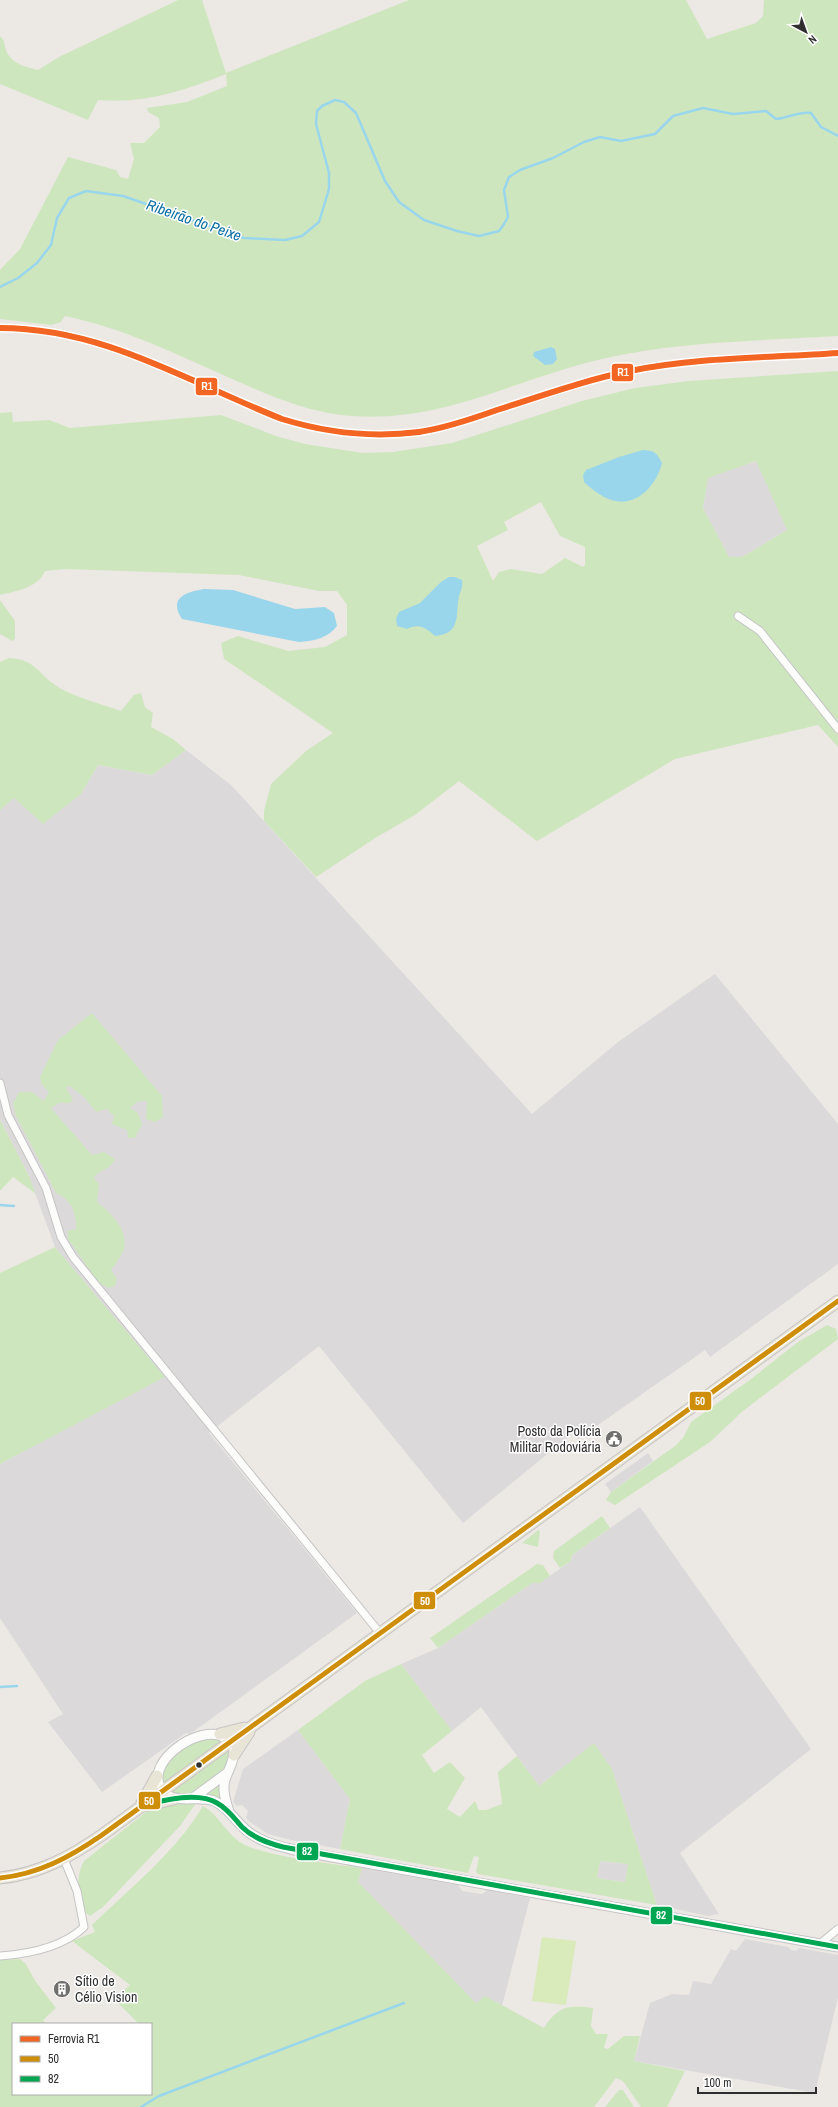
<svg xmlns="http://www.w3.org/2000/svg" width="838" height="2107" font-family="'Archivo Narrow',sans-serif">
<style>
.industrial{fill:#dcd9db}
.green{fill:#cee6be;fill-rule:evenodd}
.pitch{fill:#d9eabb}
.water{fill:#99d6ec}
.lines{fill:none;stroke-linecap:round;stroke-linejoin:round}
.stream{stroke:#99d6ec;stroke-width:2.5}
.street-casing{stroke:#c5c4c5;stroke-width:9}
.secondary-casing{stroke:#c5c4c5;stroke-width:11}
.primary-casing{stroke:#c6c5c4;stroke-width:13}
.street{stroke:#fcfcfb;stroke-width:7}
.secondary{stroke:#fcfcfb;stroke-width:9}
.primary{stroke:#e8e4d6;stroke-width:11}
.bus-1-casing{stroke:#fff;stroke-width:8}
.bus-2-casing{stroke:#fff;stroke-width:8}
.bus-1{stroke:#cf8e09;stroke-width:5}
.bus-2{stroke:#00a651;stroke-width:5}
.rail-1-casing{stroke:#fff;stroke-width:9}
.rail-1{stroke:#f26522;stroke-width:6}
.bus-dot{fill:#2e2e2e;stroke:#fff;stroke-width:1.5}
.labels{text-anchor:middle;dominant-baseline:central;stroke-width:3;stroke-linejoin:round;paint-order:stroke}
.poi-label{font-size:14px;fill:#2e2e2e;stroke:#fff;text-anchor:end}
.water-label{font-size:15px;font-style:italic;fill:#0d6fa3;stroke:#fff}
.line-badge{stroke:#fff;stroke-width:1.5}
.badge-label{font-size:11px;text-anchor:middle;font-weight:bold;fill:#fff}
</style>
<rect width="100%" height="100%" fill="#ece8e4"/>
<path class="industrial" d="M757,461L787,530L742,557H729L703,508L708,477Z
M186,750L231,785L532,1114L618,1042L715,974L838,1124V1264L710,1357L705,1350L578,1439L573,1433L463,1523L319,1346L209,1433L357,1613L190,1734L186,1733L102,1792L48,1722L63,1714L0,1618V1464L164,1377L55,1247L28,1174L0,1120V810L14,798L81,794L98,765L152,775Z
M648,1453L653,1461L611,1492L605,1484Z
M640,1507L811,1749L680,1853L719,1914L708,1916L657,1905L612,1769L593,1744L539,1786L481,1707L452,1731L401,1664L438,1648L532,1583H540L571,1561L572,1555Z
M298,1730L350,1799L340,1849L291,1840L268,1834L250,1822L246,1818L248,1811L242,1805L237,1806L233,1802L243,1769Z
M600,1861L628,1864L625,1882L597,1878Z
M362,1868L458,1885L462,1891L482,1894L487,1890L530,1898L502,2006L486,1997L476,2004L358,1882Z
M745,1939L788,1947L791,1950L796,1951L799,1948L838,1955V1997L815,2093L634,2061L650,2003L672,1994L689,1995L693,1981L711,1984L731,1949L736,1951Z"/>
<path class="green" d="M178,0H202L226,73L409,0H686L707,39L756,23L763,16L764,0H838V336C759,341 679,341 602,359C511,380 438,426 341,415C301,410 266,394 230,378C176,354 123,328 65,316L61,322L51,325L0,319V270L20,249L68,157L116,170L120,177L128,179L134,159L130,143H144L160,127L159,118L148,112L147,108L187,102L227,86L226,74C184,91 143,104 98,100L88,120L0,84V36C5,41 4,44 6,50C11,64 26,67 38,70L61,56Z
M838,371V747L818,725L675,759L537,841L459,781L415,815L377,837L316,877L264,821V811L271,784L306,751L333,733L224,659L221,643L238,636L288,651L325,647L347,635V605L337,591H319L239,575L65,569L45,571C38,588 16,591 0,595V413L12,412L13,422L49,420L70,428L221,415L276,436L305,444L363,453L393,452L452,443L582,401L635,388L689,381ZM756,461L787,530L742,557H729L703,508L708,478ZM541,502L560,536L585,547V565L583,567L565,558L542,574L511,569L499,572L493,581L477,546L508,530L504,522Z
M0,600L15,621V639L12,641L0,634Z
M9,658C38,660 37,674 58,687C72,696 104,705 121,711L134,695L141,693L145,707L153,713L151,727L173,739L186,750L152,775L98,765L81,794L43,824L14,798L0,810V662Z
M92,1013L162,1096L163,1117L155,1122L146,1119L147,1101H138L130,1108L138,1113L142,1124L135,1138H128L127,1130L112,1124L114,1116L107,1109L96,1112L84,1097L69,1086L66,1088L73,1099L70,1103H59L51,1108L92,1155L104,1152L115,1159C108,1173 99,1168 94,1178L99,1184L97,1202C111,1213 128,1229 124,1248C122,1256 115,1264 111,1270L117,1279L115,1286L108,1288L98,1282L68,1239V1231L76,1229C77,1213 71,1199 56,1193L16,1116L13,1104L19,1092H32L44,1101L49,1092L42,1085L40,1077L58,1040Z
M0,1120L28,1174L36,1194L13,1177L0,1191Z
M55,1247L165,1377L0,1464V1273Z
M827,1325L836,1329L838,1339L743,1411L710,1442L615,1505L606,1500L611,1492L675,1446L683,1438L691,1422L751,1379L798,1342Z
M602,1516L610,1528L572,1555L571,1561L560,1568L553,1558L554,1551Z
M538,1530L540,1531L538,1547L522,1543Z
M537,1564L543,1565L550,1576L540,1583H532L438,1648L430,1638Z
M401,1664L452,1731L422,1755L434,1773L450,1762L465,1778L447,1809L460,1817L475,1801L479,1810H486L502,1804L498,1772L517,1756L539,1786L594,1743L612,1769L657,1905L478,1874L476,1872L479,1857L474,1856L468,1873L340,1849L350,1799L298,1730L365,1681ZM600,1861L628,1864L625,1882L597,1878Z
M215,1736L229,1747L230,1752L224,1804L175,1796L162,1782V1772L167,1761L196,1738Z
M198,1800L180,1826L103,1907L90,1916L85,1912C80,1894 74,1878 84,1861L151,1808L159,1804Z
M203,1806C219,1815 225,1832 240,1842C259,1856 335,1864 362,1868L358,1882L476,2003L485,1996L544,2028C558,2006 568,2005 593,2008L591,2026L596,2034H608L604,2048L608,2049L624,2036H640L634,2061L685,2071L667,2107H641L623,2081L616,2078L594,2107H0V1960L20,1959L25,1963L36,1982L56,2008L43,2020L46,2024H13V2094H151V2024H139L114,1999L130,1985L72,1941L95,1932L92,1925C130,1888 176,1852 203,1806Z
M619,2090H623L634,2107H605Z"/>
<path class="pitch" d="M542,1937L576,1941L566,2005L532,2001Z"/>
<path class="water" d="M551,347L555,349L557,359L553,364L545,365L533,356L534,352Z
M643,450C654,450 657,453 662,463C656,488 632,512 604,497C597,493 590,488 584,482L583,475L586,470L619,457Z
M449,577H455L462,580C463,587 461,590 459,596C455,616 462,633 435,636C426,628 419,623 407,629L397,626L396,619L399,612L420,603L441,582Z
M204,589L233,590L295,609L325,607L334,613L337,626C328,638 314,641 299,642L182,619C168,598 186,592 204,589Z"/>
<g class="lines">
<path class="stream" d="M0,287L18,278L37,263L51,245L57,218L69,198L86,191L123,196L244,238L285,240L302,236L319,222L329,189V173L316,124L317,111L322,106L335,100L344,102L356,113L385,181L399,202L424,220L457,231L479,236L499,231L504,224L508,217L504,190L509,177L520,170L553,158L584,142L600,137L621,141L655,134L673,116L703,108L733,114L766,111L776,119C788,118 800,111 811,113L821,127L838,136
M0,1205L14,1206
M0,1687L17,1686
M141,2107L159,2096L404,2003"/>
<defs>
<path id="street" d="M738,616L760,631L838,729
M0,1083L8,1115L46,1188L61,1237L73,1257L380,1633
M820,1944L838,1929
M0,1956C28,1954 63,1947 84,1927L77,1891L64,1859"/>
<path id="secondary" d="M225,1738C201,1722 144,1762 161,1788C172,1807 197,1794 214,1801C228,1807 235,1821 246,1830C261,1843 280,1846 299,1851L838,1947
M193,1798L227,1773
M229,1812C226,1801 222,1791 225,1780C228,1770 235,1760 234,1750"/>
<path id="primary" d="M220,1734L244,1728
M234,1755L249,1732
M142,1803L157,1776
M148,1805L174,1799
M0,1878C39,1874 70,1857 102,1835L838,1301"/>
</defs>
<use href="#street" class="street-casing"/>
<use href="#secondary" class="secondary-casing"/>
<use href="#primary" class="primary-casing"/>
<use href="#street" class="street"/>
<use href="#secondary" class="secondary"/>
<use href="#primary" class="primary"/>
<defs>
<path id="bus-1" d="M0,1878C39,1874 70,1857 102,1835L838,1301"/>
<path id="bus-2" d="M145,1806C164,1799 199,1792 217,1803C228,1809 234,1818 242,1827C253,1838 268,1843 283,1847L838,1947"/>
</defs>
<use href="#bus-1" class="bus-1-casing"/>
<use href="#bus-2" class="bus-2-casing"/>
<use href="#bus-1" class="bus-1"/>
<use href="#bus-2" class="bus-2"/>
<defs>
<path id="rail-1" d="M0,328C104,328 188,382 282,419C327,433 372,438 419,432C446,428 472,419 497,410C541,396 585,380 630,371C698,357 769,358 838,353"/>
</defs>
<use href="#rail-1" class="rail-1-casing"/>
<use href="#rail-1" class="rail-1"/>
</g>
<defs>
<symbol id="civic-disc" viewBox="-11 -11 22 22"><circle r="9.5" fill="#706f6e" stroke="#fff"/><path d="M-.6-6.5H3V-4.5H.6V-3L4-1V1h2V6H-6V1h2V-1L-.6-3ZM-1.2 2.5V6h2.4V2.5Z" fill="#fff"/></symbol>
<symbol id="building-disc" viewBox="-11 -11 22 22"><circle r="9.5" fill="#706f6e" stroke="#fff"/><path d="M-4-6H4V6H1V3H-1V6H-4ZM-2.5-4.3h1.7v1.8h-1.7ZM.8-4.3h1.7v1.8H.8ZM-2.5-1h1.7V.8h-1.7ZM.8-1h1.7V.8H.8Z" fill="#fff"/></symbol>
</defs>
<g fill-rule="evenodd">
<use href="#civic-disc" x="604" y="1429" width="20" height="20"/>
<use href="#building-disc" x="52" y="1979" width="20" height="20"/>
</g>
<circle class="bus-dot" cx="199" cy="1765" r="3.5"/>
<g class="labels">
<g class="poi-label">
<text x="601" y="1431">Posto da Polícia<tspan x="601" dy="16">Militar Rodoviária</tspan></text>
<text x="75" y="1981" text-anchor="start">Sítio de<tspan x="75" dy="16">Célio Vision</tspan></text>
</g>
<g class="water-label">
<text transform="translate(194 220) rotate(19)">Ribeirão do Peixe</text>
</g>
</g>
<g class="line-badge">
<rect x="611" y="363" width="23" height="19" rx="4" fill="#f26522"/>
<rect x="195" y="377" width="23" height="19" rx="4" fill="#f26522"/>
<rect x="689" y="1391" width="23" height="20" rx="4" fill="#cf8e09"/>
<rect x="413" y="1591" width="23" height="19" rx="4" fill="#cf8e09"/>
<rect x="138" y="1791" width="23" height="19" rx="4" fill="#cf8e09"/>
<rect x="296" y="1842" width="23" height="19" rx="4" fill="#00a651"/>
<rect x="650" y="1906" width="23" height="19" rx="4" fill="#00a651"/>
</g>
<g class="badge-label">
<text x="623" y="376">R1</text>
<text x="207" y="390">R1</text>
<text x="700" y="1405">50</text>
<text x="425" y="1605">50</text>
<text x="149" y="1805">50</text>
<text x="307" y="1855">82</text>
<text x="661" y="1919">82</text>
</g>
<rect x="12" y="2023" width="140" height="72" fill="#ffffff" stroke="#ababab"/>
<rect x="20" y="2036" width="20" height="6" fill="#f26522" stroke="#ababab"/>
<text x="48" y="2043" font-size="12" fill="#2e2e2e">Ferrovia R1</text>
<rect x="20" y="2056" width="20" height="6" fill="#cf8e09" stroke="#ababab"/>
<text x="48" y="2063" font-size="12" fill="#2e2e2e">50</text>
<rect x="20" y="2076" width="20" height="6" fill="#00a651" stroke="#ababab"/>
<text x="48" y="2083" font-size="12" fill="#2e2e2e">82</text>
<g transform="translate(806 32) rotate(139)" stroke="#ffffff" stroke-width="3" paint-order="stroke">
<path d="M0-3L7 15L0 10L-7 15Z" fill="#2e2e2e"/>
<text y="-6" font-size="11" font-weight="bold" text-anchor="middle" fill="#2e2e2e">N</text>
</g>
<path d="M698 2087v6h118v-6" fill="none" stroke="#2e2e2e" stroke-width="2"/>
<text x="704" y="2087" font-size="12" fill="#2e2e2e" stroke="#ffffff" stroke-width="3" paint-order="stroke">100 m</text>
</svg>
